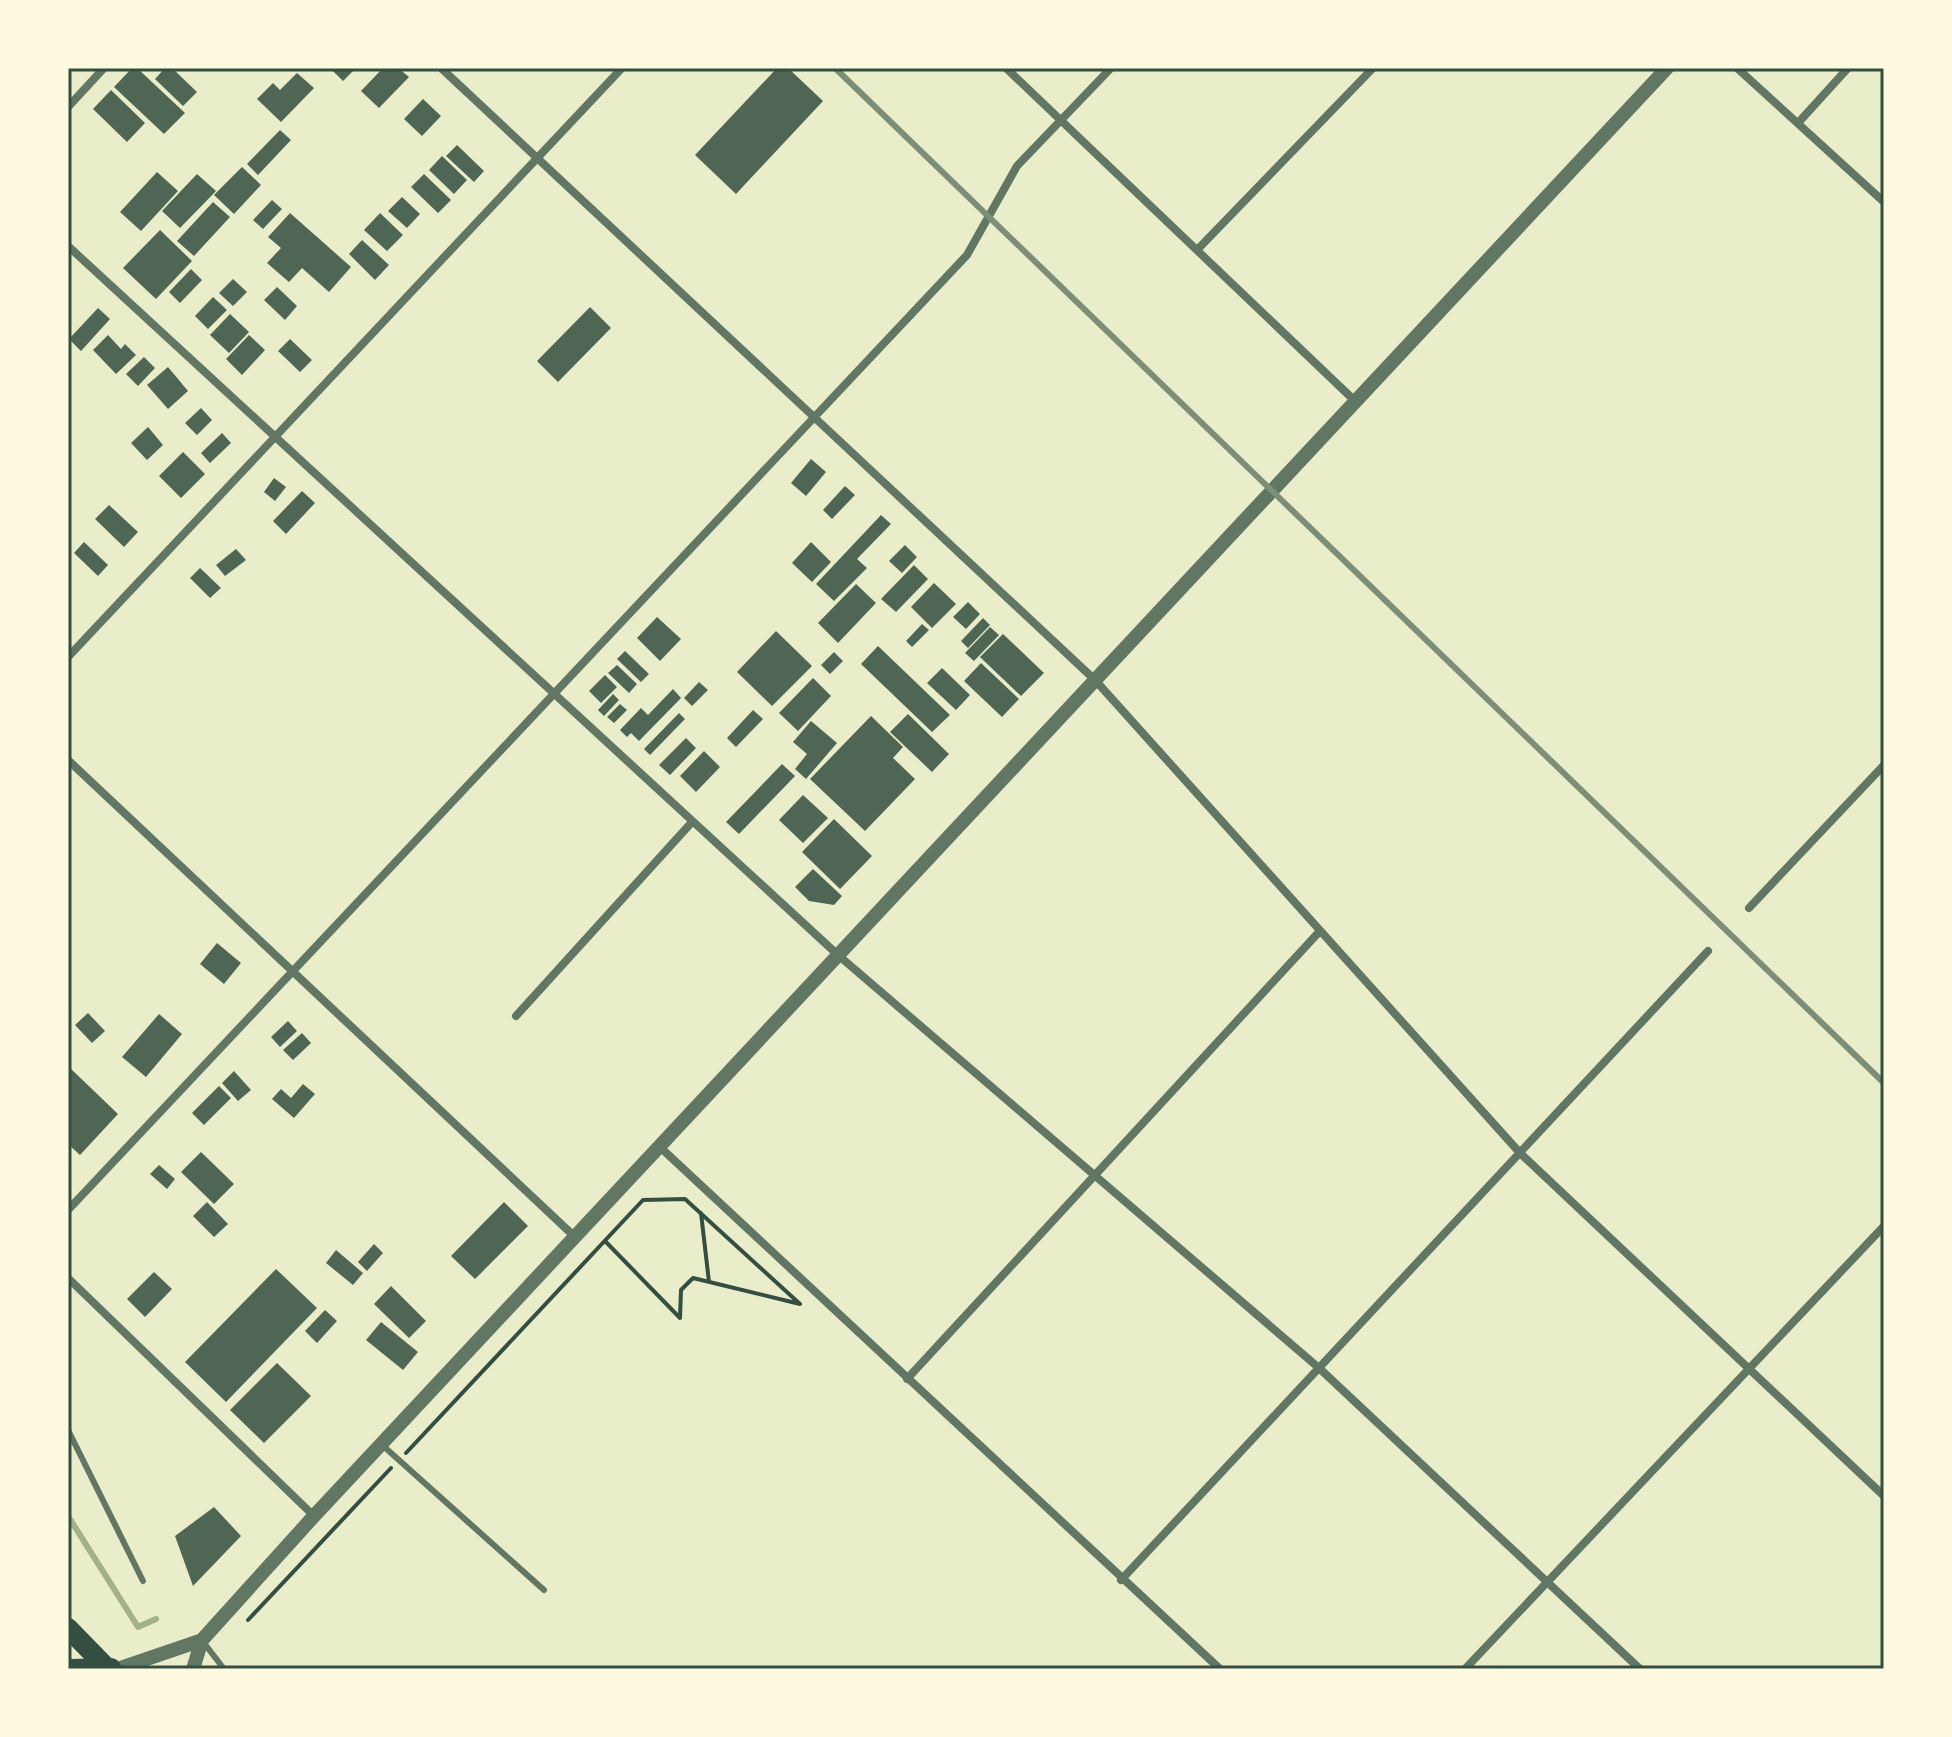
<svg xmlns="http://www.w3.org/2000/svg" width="1952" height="1737" font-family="Helvetica,sans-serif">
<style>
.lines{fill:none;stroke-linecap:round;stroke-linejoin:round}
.stream{stroke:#a3b18a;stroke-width:6}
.building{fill:#4f6655}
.path{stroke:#344e41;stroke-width:4}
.service{stroke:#617663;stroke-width:6}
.minor{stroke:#617663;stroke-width:8}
.tertiary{stroke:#617663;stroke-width:14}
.trunk{stroke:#344e41;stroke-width:20}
.rail{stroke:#7c8e77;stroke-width:6}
.neatline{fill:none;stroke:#344e41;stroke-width:3}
</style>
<rect width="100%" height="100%" fill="#e9edc9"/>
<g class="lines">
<path class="stream" d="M68,1516L138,1627L156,1619"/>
</g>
<path class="building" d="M132,68H137L185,113L164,134L114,87Z
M165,68H172L197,92L183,106L155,79Z
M330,68H356L343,81Z
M383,68H398L409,77L379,108L361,91Z
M777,68H788L823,101L736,194L695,155Z
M297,73L314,88L281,122L257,99L273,83L280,90Z
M111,90L145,123L127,142L93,109Z
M423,99L441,116L422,136L404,119Z
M280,130L291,140L258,175L247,164Z
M457,145L484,171L474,182L446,156Z
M442,156L467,180L454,194L429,170Z
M242,167L261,185L234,214L214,195Z
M157,172L178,191L141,231L120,212Z
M197,174L216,191L180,228L162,211Z
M424,174L451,200L438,213L411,187Z
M402,197L420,214L407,228L388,211Z
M272,200L282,209L263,229L253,220Z
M213,202L230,217L194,256L177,241Z
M290,213L351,267L329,292L302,268L289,282L267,263L281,248L268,237Z
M380,213L403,235L387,251L364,230Z
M160,230L192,261L156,299L123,268Z
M362,240L389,265L375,280L349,254Z
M191,269L202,280L180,303L169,292Z
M233,279L247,292L233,306L219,293Z
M277,287L297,306L285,320L264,300Z
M213,297L227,310L208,329L195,316Z
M590,307L611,328L558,382L537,361Z
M98,308L110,319L81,351L69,339Z
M230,314L249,332L229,353L210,335Z
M108,335L121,349L125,344L136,355L116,374L93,350Z
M249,335L265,350L242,375L226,359Z
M290,339L312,360L300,372L278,351Z
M144,357L155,368L138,386L126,374Z
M168,367L188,391L168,409L147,385Z
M201,408L212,420L197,435L185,423Z
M148,427L163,445L147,460L131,443Z
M222,433L231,443L210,463L201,453Z
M183,452L205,474L181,498L159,476Z
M811,459L826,472L806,496L791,483Z
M274,478L286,487L275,501L264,492Z
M845,486L855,495L832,519L823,510Z
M302,491L315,503L286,534L273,521Z
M109,505L138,532L124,547L95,519Z
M881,515L891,524L857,559L867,568L834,601L816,584Z
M84,542L108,565L98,576L74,553Z
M811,542L831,562L812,582L792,563Z
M905,545L917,557L902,573L889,561Z
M236,549L246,560L225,576L216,565Z
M914,565L928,579L896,612L881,599Z
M200,568L221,588L210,598L190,578Z
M934,583L956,604L932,628L911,607Z
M856,584L876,603L838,643L818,623Z
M968,602L980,614L966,629L953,617Z
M657,617L681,639L660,661L637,638Z
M983,618L990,625L968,648L961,641Z
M922,624L929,630L912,647L906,641Z
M990,627L999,635L974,661L965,653Z
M776,631L812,666L772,706L737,672Z
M1003,634L1044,673L1021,696L980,657Z
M878,646L950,715L932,732L861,664Z
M625,651L649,674L641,682L617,659Z
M834,652L843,661L830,674L821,665Z
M981,663L1019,699L1002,717L964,681Z
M617,665L637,684L629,693L608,673Z
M942,668L970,695L956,710L927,683Z
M605,675L617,687L601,703L589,691Z
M813,678L831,696L798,731L779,713Z
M699,682L708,690L692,706L684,698Z
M673,689L681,698L639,741L631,733L627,737L620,730L641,708L648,715Z
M613,694L619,700L604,716L598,710Z
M620,704L627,710L614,723L607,717Z
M753,710L763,719L736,747L727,738Z
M679,713L685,719L650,755L644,749Z
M908,714L949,754L932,772L890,732Z
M871,716L903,747L893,758L915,779L865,831L810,779Z
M811,721L837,743L806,779L795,769L807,754L793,742Z
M686,738L696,748L670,775L659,765Z
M704,751L720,767L696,792L680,776Z
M782,764L795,776L739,834L726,822Z
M803,795L828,818L803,843L779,820Z
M834,819L872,856L840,889L802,852Z
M813,869L842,896L834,905L809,901L795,887Z
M217,943L241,963L224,984L200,964Z
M88,1013L105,1031L92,1043L75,1025Z
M159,1014L182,1034L146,1077L122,1057Z
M288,1021L297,1031L280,1047L271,1037Z
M302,1033L311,1043L293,1060L283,1050Z
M68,1066L118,1114L80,1155L68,1144Z
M234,1071L251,1090L238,1101L222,1083Z
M303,1084L315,1094L294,1118L272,1099L281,1089L291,1098Z
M219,1086L231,1098L204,1125L192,1113Z
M201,1152L234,1184L214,1204L181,1172Z
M159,1165L175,1179L167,1189L150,1174Z
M207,1202L228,1224L214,1237L193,1216Z
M504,1202L528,1226L475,1279L451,1256Z
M374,1244L383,1253L367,1271L358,1262Z
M336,1250L363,1273L353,1285L326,1263Z
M276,1269L317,1308L226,1402L185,1362Z
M154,1272L172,1289L145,1317L127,1299Z
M391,1286L426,1321L409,1338L374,1304Z
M325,1310L337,1321L317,1343L305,1331Z
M381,1322L418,1352L403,1370L366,1340Z
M277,1363L311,1396L264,1443L230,1410Z
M214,1507L241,1536L193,1586L175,1536Z"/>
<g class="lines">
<path class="path" d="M701,1213L709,1282
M406,1453L643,1200L685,1199L800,1304L693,1278L681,1290L680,1318L605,1241
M248,1620L391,1468"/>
<path class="service" d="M68,1430L143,1581
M381,1444L544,1590
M204,1643L224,1669"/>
<path class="minor" d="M441,68L1095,680L1520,1153L1884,1496
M1006,68L1355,401
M1737,68L1884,202
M68,107L104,68
M1798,123L1848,68
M68,246L838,955L1319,1368L1640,1669
M1197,250L1373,68
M68,657L622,68
M68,760L575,1237
M1749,908L1884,765
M516,1016L692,822
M661,1148L1220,1669
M68,1210L967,255L1017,166L1111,68
M68,1278L314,1516
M907,1379L1319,932
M1121,1580L1708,951
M1465,1669L1884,1226"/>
<path class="tertiary" d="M117,1669L202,1640
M193,1669L202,1640L314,1516L1667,68"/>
<path class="trunk" d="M68,1628L105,1666
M70,1669L111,1668"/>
<path class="rail" d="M835,68L1884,1083"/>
</g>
<rect width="1952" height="1737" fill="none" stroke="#fefae0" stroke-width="140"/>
<rect x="70" y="70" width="1812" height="1597" class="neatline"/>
</svg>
